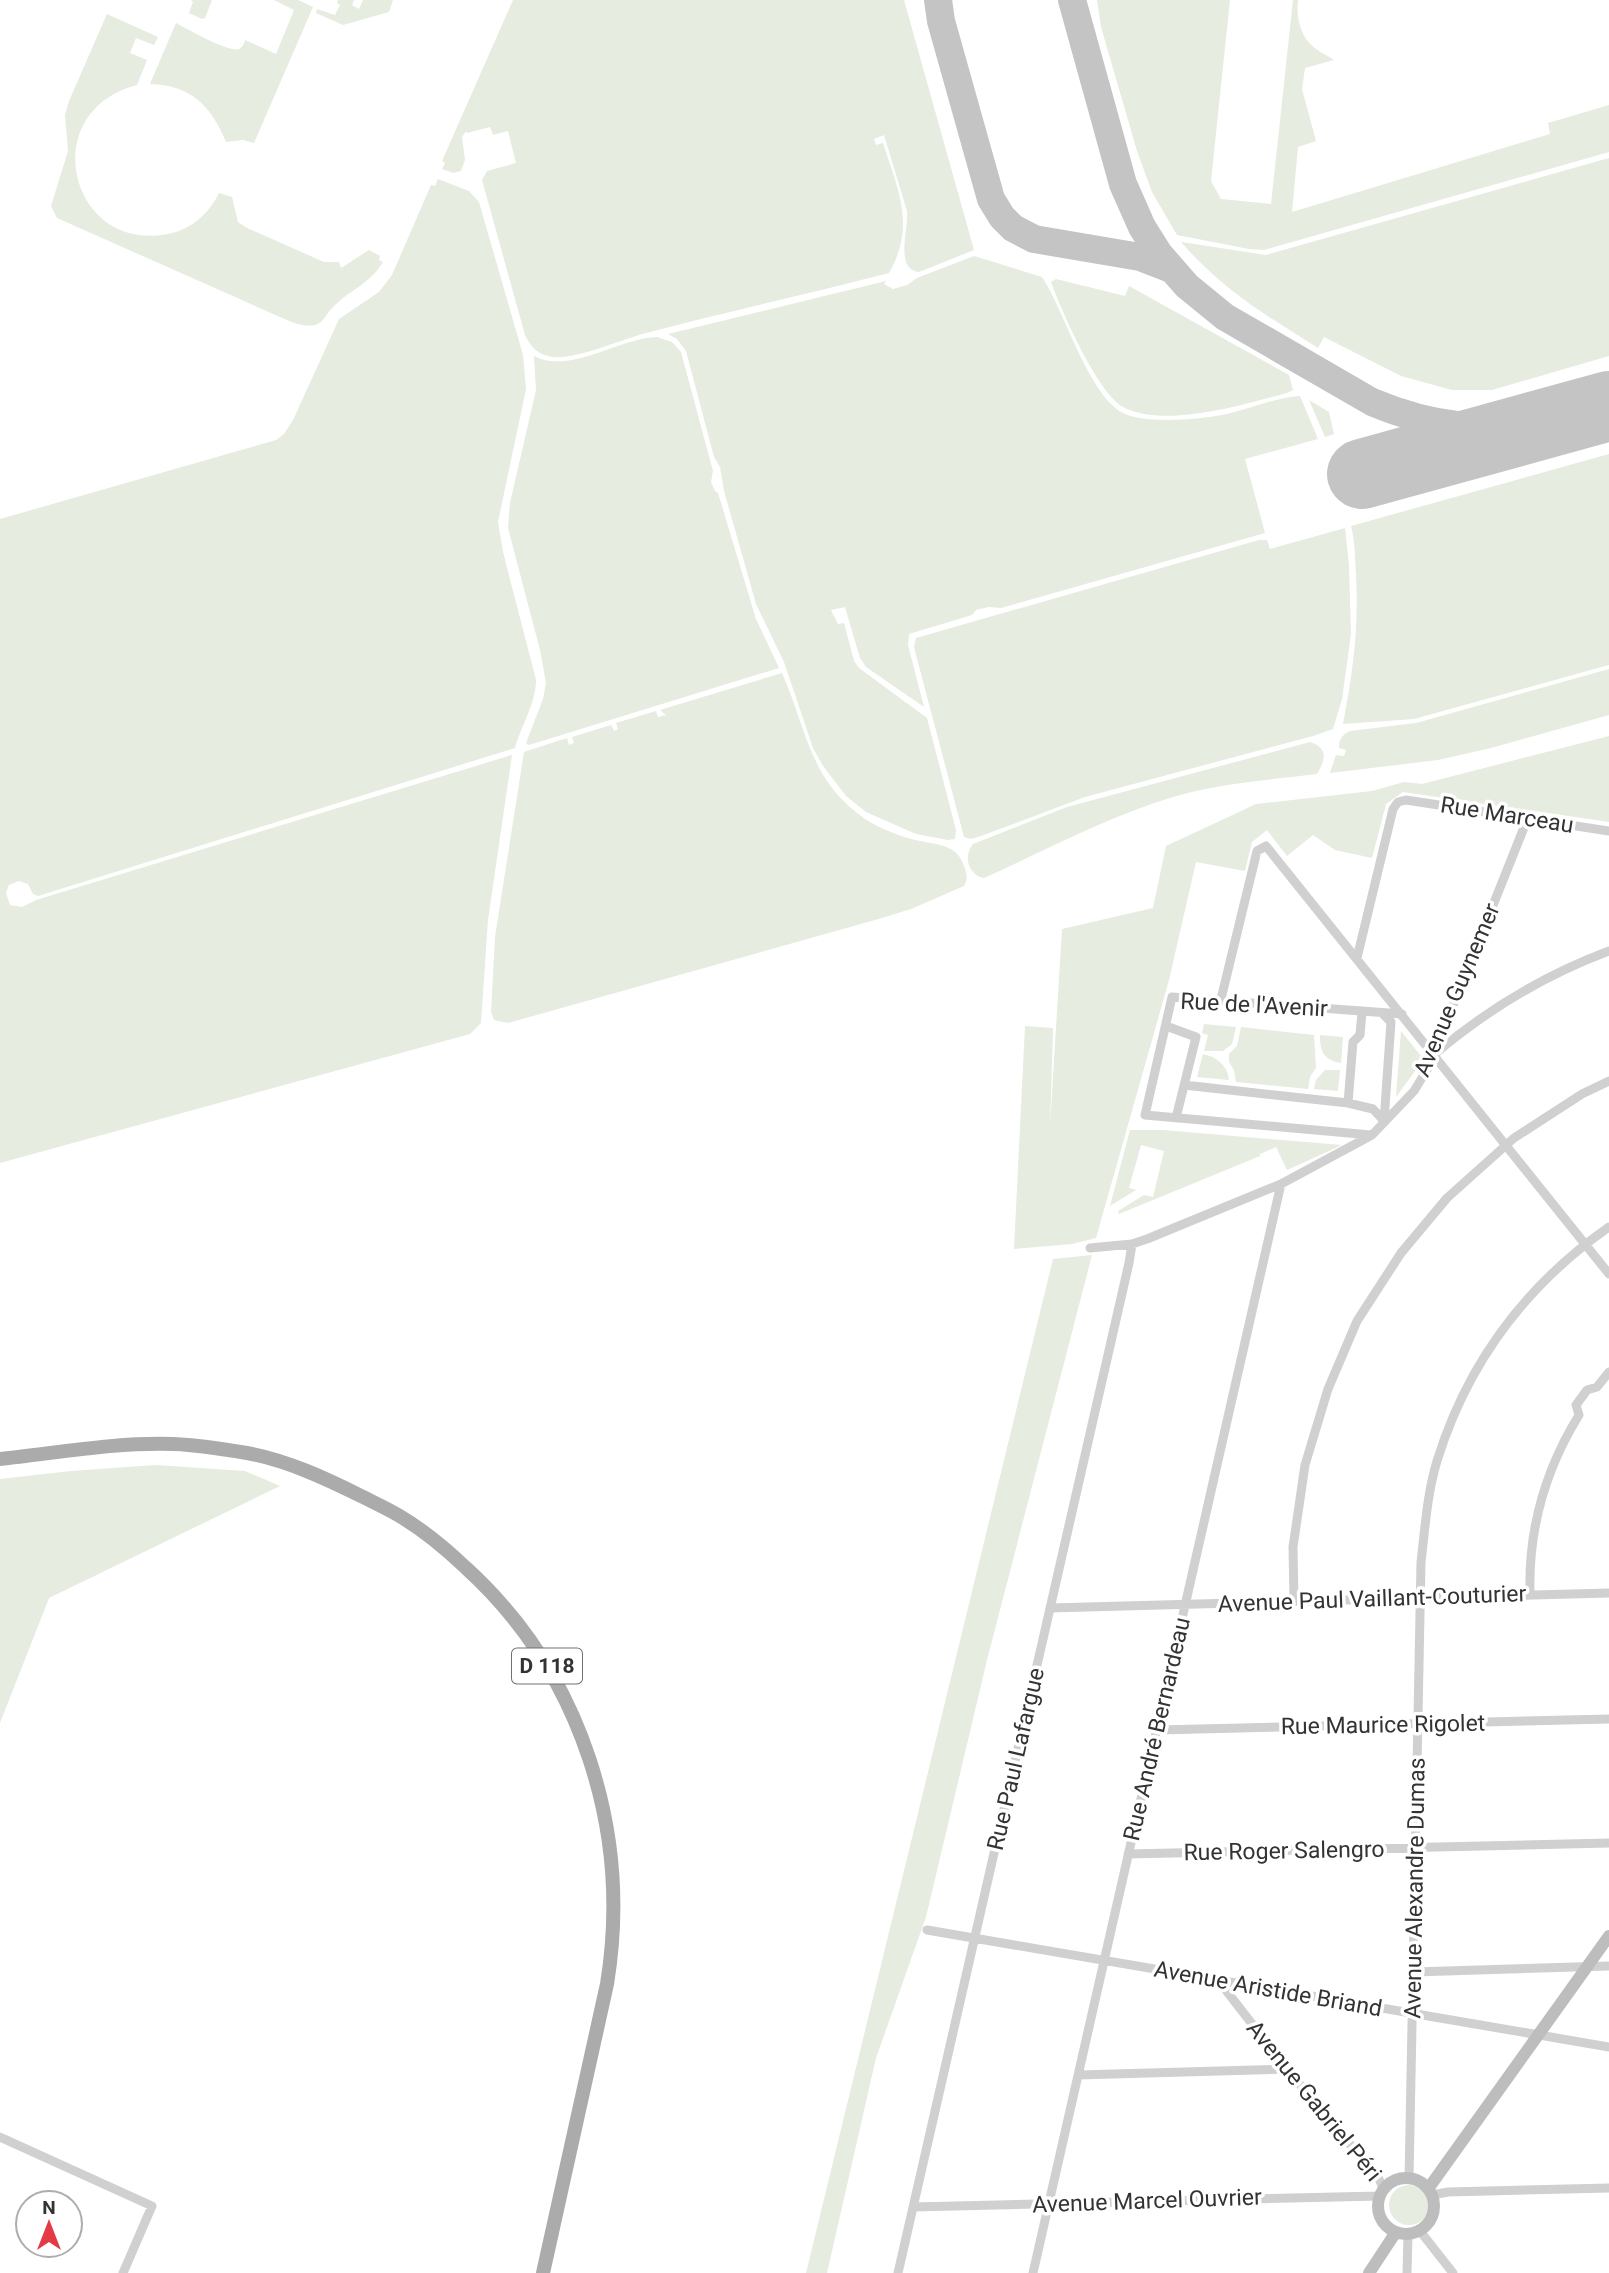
<svg xmlns="http://www.w3.org/2000/svg" width="1609" height="2273" font-family="Roboto,sans-serif">
<style>
.green{fill:#e6ecdf}
.lines{fill:none;stroke-linecap:round;stroke-linejoin:round}
.taxiway{stroke:#c4c4c4;stroke-width:28}
.runway{stroke:#c4c4c4;stroke-width:70}
.street{stroke:#d0d0d0;stroke-width:9}
.secondary{stroke:#bdbdbd;stroke-width:12}
.primary{stroke:#ababab;stroke-width:14}
.labels{text-anchor:middle;dominant-baseline:central;stroke-width:7;stroke-linejoin:round;paint-order:stroke}
.shield{fill:#fff;stroke:#707070;stroke-width:2}
.shield-label{font-size:21px;font-weight:bold;fill:#333}
.street-label{font-size:23px;fill:#333;stroke:#fff}
</style>
<rect width="100%" height="100%" fill="#fff"/>
<path class="green" d="M191,0H212L205,18L202,19L189,13L193,2Z
M274,0H298L313,7L254,143L243,140L226,142C211,105 190,85 150,84L176,23C187,29 229,53 239,49C243,47 244,44 245,40L276,54L294,10Z
M338,0H354L352,5L359,9L363,0H393L389,12L343,25L316,13L317,9L335,15L340,5L337,3Z
M513,0H904L974,250L919,272C894,269 909,230 907,211L884,135L874,139L876,145L883,143C898,190 916,226 889,273C808,294 726,312 646,333C620,340 578,359 553,357C540,356 530,347 525,335L482,180L487,171L516,163L508,131L493,135L490,127L467,133L466,131L462,137L465,160L461,171L453,173L442,169L445,163L442,161Z
M1097,0H1230L1211,181L1221,199L1271,204L1293,0H1298C1296,20 1301,40 1319,51C1324,55 1329,56 1334,60L1305,68L1302,89L1316,141L1298,147L1292,212L1550,134L1548,123L1609,105V152L1264,250L1249,249L1177,235L1152,192L1137,151L1101,27Z
M107,14L158,37L154,45L136,38L130,53L147,60L137,85C33,112 71,258 172,233C193,228 210,212 219,193L232,197L238,222L247,228L324,262H339L341,268L369,250L380,256L379,260L383,262C370,284 351,289 334,306C327,312 324,323 315,325C306,327 297,324 289,321L57,218L51,206L68,151L65,115L69,101Z
M1609,158V356L1492,390H1452L1401,376L1324,337L1318,348C1264,314 1224,291 1181,242L1266,255Z
M438,179L469,191L479,202L523,355L526,389L498,522L503,552L536,680C536,703 521,726 515,748L38,896L33,894L28,884L19,881L9,885L6,893L10,905L22,907L36,900L512,755L488,920L481,1023L470,1034L0,1163V519L276,440L284,434L293,420L339,319L379,292L392,275L431,185L435,186Z
M974,256L1042,277C1064,309 1089,398 1125,414C1146,423 1192,420 1216,416C1244,412 1271,398 1300,396L1318,439L1245,459L1265,533L1001,608L989,607L976,610L972,615L909,634L908,645L924,707L866,667L860,658L845,607L831,610L838,624L844,623L854,661L859,668L927,718L956,830L955,839L948,840L916,834L866,812L846,796L823,766L813,748L784,662L756,604L724,491L720,467L714,457L686,351L677,339L668,334L886,281L884,284L893,289L907,285L917,278Z
M1056,279L1125,296L1129,286L1289,375L1293,390L1287,393C1245,404 1164,429 1123,407C1097,392 1062,312 1051,282Z
M657,337L672,342L681,352L713,471L711,482L715,491L718,493L756,619L779,668L529,745L526,743L543,699L546,683L540,650L508,528L510,503L536,390L534,356C569,375 619,338 657,337Z
M1309,400L1329,412L1334,434L1325,437Z
M1609,454V665L1414,719L1343,724C1353,672 1359,628 1356,574C1355,558 1355,541 1351,526Z
M1345,528L1349,565L1351,634L1342,699L1333,729L1313,736L1085,797L981,836L971,839L964,837L914,647L916,638L1259,540H1267L1270,549Z
M1609,669V715L1491,748L1438,760L1330,773L1336,755L1344,756L1346,750L1339,748C1339,739 1342,735 1350,731L1416,723Z
M782,673C808,732 809,783 870,822C884,830 900,836 915,840C935,845 957,843 964,866C967,874 968,879 964,886L911,909L875,920L508,1023L494,1020L491,1012L495,937L524,752L567,738L569,745L574,743L572,737L611,725L614,731L618,729L616,723L656,711L658,717L666,715L660,710Z
M1609,736V822L1403,792L1386,804L1372,858L1335,850L1313,835L1287,856L1267,830L1252,842L1245,871L1196,862L1169,980L1096,1238L1072,1244L1014,1249L1025,1026L1053,1028L1050,1127L1062,929L1153,908L1166,846L1256,804L1372,791L1404,782L1422,784Z
M1310,742C1328,748 1326,759 1317,774C1269,780 1219,783 1173,797C1107,817 1046,850 984,878C968,875 963,856 973,844L1067,807Z
M1204,1024L1236,1027L1232,1044L1223,1051H1204L1208,1035L1202,1033Z
M1241,1027L1314,1035L1316,1068L1310,1077L1308,1089L1236,1082L1234,1070L1229,1062V1054L1237,1046Z
M1401,1031L1421,1056V1063L1396,1097Z
M1320,1035L1343,1037L1341,1063C1324,1060 1320,1052 1320,1035Z
M1203,1054C1217,1057 1228,1066 1229,1080L1197,1077Z
M1325,1070H1340L1338,1091L1314,1089L1316,1080Z
M1130,1130H1163L1342,1145L1287,1170L1276,1147L1260,1154V1156L1119,1214L1118,1211L1144,1195L1153,1197L1164,1151L1141,1145L1129,1188L1136,1190L1110,1206Z
M1092,1255L987,1660L926,1917L876,2058L827,2273H806L1053,1259Z
M156,1465L245,1471L280,1486L49,1598L0,1723V1479L71,1471Z
M1389 2205a20 20 0 1 1 40 0a20 20 0 1 1-40 0Z"/>
<g class="lines">
<path class="taxiway" d="M938,0L941,21L991,199L1002,217L1013,228L1034,239L1140,257L1171,269
M1072,0L1123,184L1142,227L1159,254L1187,286L1225,317L1372,402C1434,428 1485,432 1551,422"/>
<path class="runway" d="M1362,474L1609,406"/>
<path class="street" d="M1357,958L1393,809L1398,802L1406,800L1609,831
M1221,999L1257,851L1266,846L1609,1274
M1383,1014L1391,1022L1384,1121
M1166,1026L1196,1037L1176,1118
M1436,1053C1488,1009 1545,975 1609,951
M1184,1085L1348,1103L1373,1109L1384,1121
M1348,1103L1353,1042L1360,1035L1362,1012
M1371,1135L1145,1115L1172,997L1402,1014
M1090,1248L1132,1244L1147,1239L1281,1184L1372,1135L1414,1091L1428,1068L1527,820
M1530,1595C1528,1530 1545,1470 1579,1415L1576,1405L1587,1390L1597,1387L1609,1372
M1294,1602L1293,1547L1305,1465L1328,1389L1357,1321L1401,1253L1447,1198L1514,1138L1582,1094L1609,1081
M1050,1608L1609,1593
M1157,1730L1609,1719
M1128,1854L1609,1843
M927,1930L1609,2047
M1414,1972L1609,1966
M1218,1980L1287,2069L1379,2179L1384,2190
M1078,2075L1287,2069
M0,2137L152,2206L123,2273
M1409,2179L1421,1562C1425,1529 1427,1494 1437,1461C1467,1364 1526,1285 1609,1227
M1432,2195L1448,2192L1609,2188
M913,2207L1380,2196
M1420,2231L1453,2273
M898,2273L1129,1263L1132,1244
M1033,2273L1281,1184
M1407,2273L1408,2234"/>
<path class="secondary" d="M1378 2206a28 28 0 1 1 56 0a28 28 0 1 1-56 0Z
M1428,2189L1609,1936
M1369,2273L1396,2232"/>
<path class="primary" d="M0,1459C57,1453 116,1442 174,1444C198,1445 223,1449 247,1453C286,1460 325,1478 361,1496C373,1502 386,1508 398,1515C422,1529 445,1548 465,1567C581,1672 632,1831 607,1984L543,2273"/>
</g>
<g class="labels">
<rect class="shield" x="512" y="1648.5" width="70" height="35" rx="5"/>
<g class="shield-label">
<text x="547" y="1666">D 118</text>
</g>
<g class="street-label">
<text transform="translate(1507 815) rotate(9)">Rue Marceau</text>
<text transform="translate(1457 990) rotate(-67)">Avenue Guynemer</text>
<text transform="translate(1254 1005) rotate(3)">Rue de l'Avenir</text>
<text transform="translate(1372 1599) rotate(-2)">Avenue Paul Vaillant-Couturier</text>
<text transform="translate(1383 1725) rotate(-1)">Rue Maurice Rigolet</text>
<text transform="translate(1157 1729) rotate(-77)">Rue André Bernardeau</text>
<text transform="translate(1016 1759) rotate(-77)">Rue Paul Lafargue</text>
<text transform="translate(1284 1851) rotate(-1)">Rue Roger Salengro</text>
<text transform="translate(1415 1888) rotate(-89)">Avenue Alexandre Dumas</text>
<text transform="translate(1268 1989) rotate(10)">Avenue Aristide Briand</text>
<text transform="translate(1314 2101) rotate(51)">Avenue Gabriel Péri</text>
<text transform="translate(1147 2201) rotate(-2)">Avenue Marcel Ouvrier</text>
</g>
</g>
<g transform="translate(49 2224)"><circle r="33" fill="#ffffff" stroke="#adadad" stroke-width="2"/>
<path d="M0-5L12 26L0 18L-12 26Z" fill="#e63946"/>
<text y="-10" font-size="19" font-weight="bold" text-anchor="middle" fill="#333333">N</text>
</g>
</svg>
